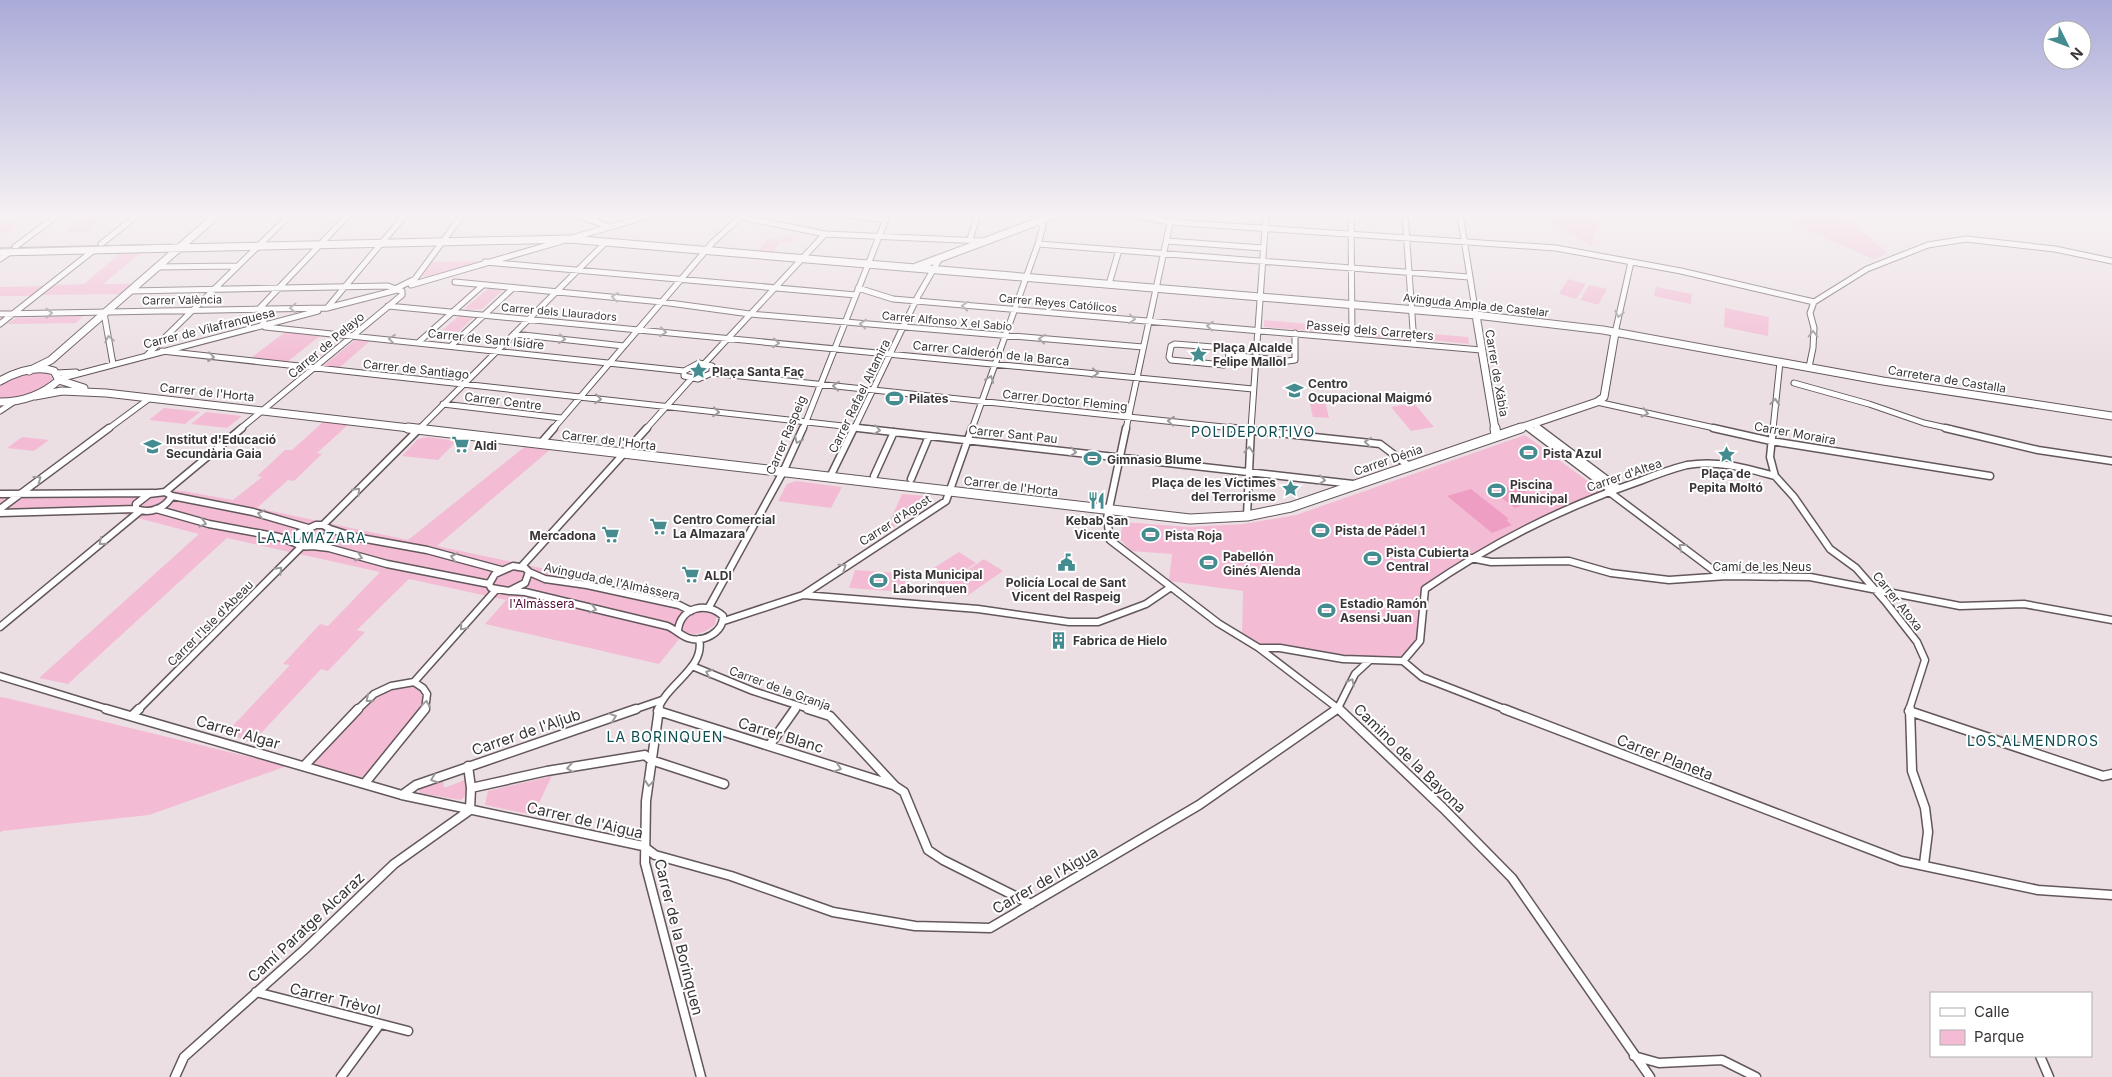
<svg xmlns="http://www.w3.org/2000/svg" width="2112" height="1077" font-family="Inter,sans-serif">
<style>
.green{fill:#f3bcd4}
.water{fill:#ee9ec3}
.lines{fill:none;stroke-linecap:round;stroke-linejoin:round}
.street-far2-casing{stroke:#62575b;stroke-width:7}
.street-far1-casing{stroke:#62575b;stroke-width:9}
.street-casing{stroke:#62575b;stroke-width:11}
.secondary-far1-casing{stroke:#62575b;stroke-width:9}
.secondary-casing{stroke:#62575b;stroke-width:11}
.street-far2{stroke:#fff;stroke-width:5}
.street-far1{stroke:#fff;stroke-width:6}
.street{stroke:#fff;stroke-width:8}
.secondary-far1{stroke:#fff;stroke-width:7}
.secondary{stroke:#fff;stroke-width:9}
.tram{stroke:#847c7f;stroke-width:1}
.oneway{stroke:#9c9a9b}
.labels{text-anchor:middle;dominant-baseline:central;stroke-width:4;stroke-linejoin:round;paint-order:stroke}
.far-street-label{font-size:11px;fill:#3a3537;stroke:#fff}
.street-label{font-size:12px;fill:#3a3537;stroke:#fff}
.poi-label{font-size:12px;font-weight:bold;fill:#3a3537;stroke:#fff;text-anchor:start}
.park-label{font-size:12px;fill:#4e0630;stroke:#fff}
.neighbourhood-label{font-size:14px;letter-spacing:1px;fill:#0d4c4f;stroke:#fff}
.near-street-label{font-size:15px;fill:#3a3537;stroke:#fff}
</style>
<rect width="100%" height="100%" fill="#ecdfe4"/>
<path class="green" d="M16,214H32L6,233H0V226Z
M90,214H106L105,216H108L89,231L65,232L84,217L96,216H88Z
M1533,214H1600L1592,246Z
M1772,214H1842L1888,253L1873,259Z
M786,236H794L789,243H780L773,252L758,251L768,238L783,240Z
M124,250H144L103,284H137L125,294L42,295L56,285L84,284Z
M486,261L426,277L422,276L431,262Z
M1568,279L1586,284L1576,299L1559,294Z
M1589,285L1607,289L1598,305L1580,300Z
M43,286L31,296H0V287Z
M1656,287L1692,294L1691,304L1654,296Z
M489,288L502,291L482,309L466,310L465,308Z
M1725,308L1769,317L1768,336L1724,327Z
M460,315L471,316L473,318L452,338L435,339L434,337Z
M83,316L76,323L7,324L16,318Z
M1264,320L1345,327V334L1264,327Z
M1360,328L1407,332V340L1360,335Z
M285,332L320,336L287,362L251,358Z
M1421,333L1468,337L1469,344L1421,339Z
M356,339L371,340L339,368L323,366Z
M34,373H47L52,377V380C44,397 17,398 0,400V385L17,376Z
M1309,400L1325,401L1329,418L1313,417Z
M1414,403L1434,427L1411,431L1391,407Z
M164,408H165L200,412L185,424L149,420Z
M206,412L242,416L227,428L191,424Z
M323,422L348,425L317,453L322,454L294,481L288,480L257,508L408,540L527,445L552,448L437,546L550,570L710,610L717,615L715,625C705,632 697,637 685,632L659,664L485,624L506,600L409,579L357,630L365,632L328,671L321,669L252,743L226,733L290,665L283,664L320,624L328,626L380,572L227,538L68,684L39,678L199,534L122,514L6,510L0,508V496L7,497L8,499L22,496L153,490L183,491L233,500L262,477L257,476L285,450H292Z
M1525,435L1604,493L1526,527L1425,589L1420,641L1403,661H1369L1259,648L1242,637L1243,591L1169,581L1172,554L1131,551L1120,539L1123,522L1189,527L1243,524L1296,515Z
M22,437L49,440L34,451L7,448Z
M428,437L457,441L438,460L402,456L418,439Z
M796,481L842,487L831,508L778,501L787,484Z
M902,494L927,496L930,504L885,532Z
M959,552L976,563L942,585L926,573Z
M984,559L1003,571L967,596L948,583Z
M855,570L908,574L902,592L849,588Z
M414,682L427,694L425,711L365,783L304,766L374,694Z
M0,697L11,699L287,766L149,815L2,831L0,833Z
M552,776L533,815L485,805L488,791Z
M443,779L444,788L465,780L466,795L461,800L419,793V789Z"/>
<path class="water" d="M1516,484L1526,492L1515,496L1525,504L1515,508L1494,492Z
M1471,489L1509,519L1506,520L1512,525L1492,533L1447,496Z"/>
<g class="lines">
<defs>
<path id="street-far2" d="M575,214L609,227
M840,214L886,220
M1129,214L1170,222L1556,248L1681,271L1814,302
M1351,214L1352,338
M1405,214L1414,344
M1460,214L1476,315
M216,215L314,214
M741,217L825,234L983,241
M590,219L601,214
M572,238L655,214
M970,239L978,214
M1167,241L1263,248
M101,244L139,214
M1038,244L1469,277
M15,247L59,214
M0,259L10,252
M485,262L856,295
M156,267L237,266
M455,282L662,302L750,314L1143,347
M1109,284L1119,250
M411,285L562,241
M858,288L893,299L1481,350
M395,289L415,279L463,214
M129,291L388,286L396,289
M388,306L1253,389
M327,308L406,214
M104,313L113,364
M0,314L327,308L397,290L402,291V295L240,429
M0,324L94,250
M261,326L264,322L263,313L259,309L349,214
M265,327L684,371
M1615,333L1631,262
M514,334L624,346
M420,341L483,285
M1175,344L1226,348L1229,351L1228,362L1224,365L1171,360L1169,357L1171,346Z
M452,345L513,288
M162,351L870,429
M147,355L291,214
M1230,355L1288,361L1295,360V333
M699,363L712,366V373L698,379L684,376V371Z
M705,363L825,234
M1809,367L1813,348L1814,328L1810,313L1814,302L1867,269L1928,245L1966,239L2055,249L2112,261
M57,373L76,372
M712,373L1242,429
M59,379L318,311
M1794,383L1869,404L1924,423L1951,429
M1597,402L1719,429
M443,404L561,418
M0,411L15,401
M1533,424L1540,429
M1526,426L1530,429
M108,429L150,398
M419,429L606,242
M553,429L713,242L744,214
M646,429L691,379
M803,429L888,214
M854,429L917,298L940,258
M972,429L1038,244L1043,226L1038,221
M1126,429L1172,214
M1251,429L1266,214
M1773,429L1780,362"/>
<path id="street-far1" d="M858,428L1353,484
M1126,428L1107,518L1110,540L1218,623L1259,648L1340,710
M1230,428L1380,444L1409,466
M1529,428L1611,490
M1538,428L1618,488
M1713,428L1771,441L1990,476
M1773,428L1770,457L1775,476L1794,497L1830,549L1856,568L1885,601L1917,642L1925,660L1909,710
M1945,428L2038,450L2112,461
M540,444L554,428
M874,476L894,432
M830,477L854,428
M911,479L929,436
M1608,491L1721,576
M165,492L242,428
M165,492L172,496C164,509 150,514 136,509V504L149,494Z
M0,494L154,493
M172,496L253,512L308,528
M0,509L109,428
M156,509L209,524L279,537L295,543
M0,513L136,509
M1247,516L1251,428
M316,525H323L330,529C326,544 308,551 295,543L299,533Z
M323,525L420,428
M330,529L355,537L427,550L501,570
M312,546L329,548L387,564L489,584
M1471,558L1491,562L1569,561L1611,573L1669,580L1727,576L1810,577L1960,606L2024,604L2112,620
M513,566L525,568L529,572L525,583L509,591L491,588L489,584L495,574Z
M521,567L647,428
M529,572L545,579L587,585L679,605L691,611
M511,591L525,592L667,626C675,629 680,635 688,638C703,643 723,633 723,616C707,601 681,607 678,630
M803,595L978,609L1069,622H1098L1146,604L1171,587
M709,607L783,472L803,428
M724,621L803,595L946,501L972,428
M0,627L140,511
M1260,648H1280L1343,659L1403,661L1420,641L1425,589C1492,543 1563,507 1640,481C1655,475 1671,469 1687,465C1719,460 1745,468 1775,476
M1403,661L1422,677L1507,710
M692,666L753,691L812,710
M0,676L111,710
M414,682L423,688L427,694L425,710
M138,710L302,546
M357,710L374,694L391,686L414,682L495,591
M633,710L662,700
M658,710C666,684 706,668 699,639
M794,710L797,706
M1335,710L1338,708L1355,674L1369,661"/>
<path id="street" d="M106,709L402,795L643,846L655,855L731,876L833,912L915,926L990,928L1199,805L1337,709
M659,709L646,801L645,863L701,1077
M808,709L830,716L895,786L904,792L928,850L943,860L1031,904
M1339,709L1443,808L1512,878L1650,1077
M1504,709L1901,861L2038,890L2112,895
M1910,709L1912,771L1925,808L1928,832L1924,864
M658,711L893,785
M1909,711L2103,776L2112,774
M133,715L139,709
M769,746L795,709
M304,766L358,709
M468,766L471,788L470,810
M365,783L425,709
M471,788L547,771L645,755L651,760L724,784
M402,795L416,785L636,709
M256,992L408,1031
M1634,1056L1659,1063L1722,1060L1756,1077
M2040,1056L2049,1077
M175,1077L184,1057L304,950L394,864L470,810
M341,1077L380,1024"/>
<path id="secondary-far1" d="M0,252L569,239L1476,315L1603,330L1883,381L2112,416
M916,267L1058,214
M1476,315L1495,429
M29,371L51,360L218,214
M59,380L84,388
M0,381C16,372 35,365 54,371L59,380
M35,396L62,391L106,393L418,429
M0,402C23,402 42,395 59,380
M1517,429L1597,402L1604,397L1615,333"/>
<path id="secondary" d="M408,428L1190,519L1247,516L1291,507L1521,428
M1495,428L1496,436"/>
</defs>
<use href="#street-far2" class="street-far2-casing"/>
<use href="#street-far1" class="street-far1-casing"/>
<use href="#street" class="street-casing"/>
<use href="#secondary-far1" class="secondary-far1-casing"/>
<use href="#secondary" class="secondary-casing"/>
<use href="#street-far2" class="street-far2"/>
<use href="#street-far1" class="street-far1"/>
<use href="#street" class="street"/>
<use href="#secondary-far1" class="secondary-far1"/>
<use href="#secondary" class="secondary"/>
<path class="tram" d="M0,249L171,244"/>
</g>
<defs><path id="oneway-chevron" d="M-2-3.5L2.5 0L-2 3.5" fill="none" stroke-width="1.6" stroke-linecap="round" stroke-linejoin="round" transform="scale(1.25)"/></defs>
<g class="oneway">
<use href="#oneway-chevron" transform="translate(615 297) rotate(-174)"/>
<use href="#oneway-chevron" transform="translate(965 306) rotate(-175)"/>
<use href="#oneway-chevron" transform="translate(293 308) rotate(180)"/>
<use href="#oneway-chevron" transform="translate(49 313) rotate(-1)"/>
<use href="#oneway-chevron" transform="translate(1619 314) rotate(102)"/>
<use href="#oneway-chevron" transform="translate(1132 319) rotate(5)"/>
<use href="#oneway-chevron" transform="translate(863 324) rotate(-175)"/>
<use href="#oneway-chevron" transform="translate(1210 326) rotate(-175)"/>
<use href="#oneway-chevron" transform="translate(663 332) rotate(6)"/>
<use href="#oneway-chevron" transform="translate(1813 334) rotate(-90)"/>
<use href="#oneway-chevron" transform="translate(109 339) rotate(-102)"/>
<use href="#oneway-chevron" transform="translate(392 339) rotate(-174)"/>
<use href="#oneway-chevron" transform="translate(562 339) rotate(6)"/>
<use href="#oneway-chevron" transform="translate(1042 339) rotate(-175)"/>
<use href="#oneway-chevron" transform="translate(776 343) rotate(5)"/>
<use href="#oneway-chevron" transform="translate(211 357) rotate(6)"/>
<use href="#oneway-chevron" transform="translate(1095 373) rotate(5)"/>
<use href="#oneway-chevron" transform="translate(990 379) rotate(-69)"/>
<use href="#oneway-chevron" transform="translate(836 386) rotate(-175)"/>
<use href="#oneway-chevron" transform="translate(598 399) rotate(6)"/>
<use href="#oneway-chevron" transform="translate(1775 402) rotate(-84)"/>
<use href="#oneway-chevron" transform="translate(716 412) rotate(6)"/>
<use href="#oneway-chevron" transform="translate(1645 413) rotate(13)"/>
<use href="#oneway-chevron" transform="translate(1171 421) rotate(-174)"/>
<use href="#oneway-chevron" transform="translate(877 430) rotate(7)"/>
<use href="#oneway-chevron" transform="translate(798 440) rotate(115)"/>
<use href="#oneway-chevron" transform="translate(1368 442) rotate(-174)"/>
<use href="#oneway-chevron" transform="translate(1249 450) rotate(-86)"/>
<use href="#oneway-chevron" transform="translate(1073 452) rotate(6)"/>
<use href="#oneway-chevron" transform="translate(38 479) rotate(-36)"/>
<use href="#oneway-chevron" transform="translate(1322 480) rotate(7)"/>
<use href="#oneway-chevron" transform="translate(357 491) rotate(-46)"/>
<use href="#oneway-chevron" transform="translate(261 514) rotate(-166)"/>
<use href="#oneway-chevron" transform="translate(203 523) rotate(14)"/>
<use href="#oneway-chevron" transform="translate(102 542) rotate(140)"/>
<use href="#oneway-chevron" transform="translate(1682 547) rotate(-143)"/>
<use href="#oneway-chevron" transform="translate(359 557) rotate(16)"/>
<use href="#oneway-chevron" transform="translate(454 557) rotate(-166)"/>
<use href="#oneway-chevron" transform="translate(843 567) rotate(-33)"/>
<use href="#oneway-chevron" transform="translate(279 570) rotate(-45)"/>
<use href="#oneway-chevron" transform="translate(593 609) rotate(13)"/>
<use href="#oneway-chevron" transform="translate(463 627) rotate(131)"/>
<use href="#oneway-chevron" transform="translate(709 673) rotate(-158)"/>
<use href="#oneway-chevron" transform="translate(1351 682) rotate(-63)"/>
<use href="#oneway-chevron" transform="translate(369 699) rotate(140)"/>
<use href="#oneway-chevron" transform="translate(426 704) rotate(-82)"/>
<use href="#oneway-chevron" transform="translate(613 717) rotate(-19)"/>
<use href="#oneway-chevron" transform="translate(570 768) rotate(171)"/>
<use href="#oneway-chevron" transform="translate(838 768) rotate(18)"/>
<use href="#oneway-chevron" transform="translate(434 779) rotate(159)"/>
<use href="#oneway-chevron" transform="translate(649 783) rotate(95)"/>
</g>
<linearGradient id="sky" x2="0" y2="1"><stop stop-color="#aaabd9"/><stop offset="0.59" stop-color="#f6f1f3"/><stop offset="1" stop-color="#f6f1f3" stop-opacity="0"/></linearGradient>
<rect width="2112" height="365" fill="url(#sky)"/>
<defs>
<symbol id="sight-bare" viewBox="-9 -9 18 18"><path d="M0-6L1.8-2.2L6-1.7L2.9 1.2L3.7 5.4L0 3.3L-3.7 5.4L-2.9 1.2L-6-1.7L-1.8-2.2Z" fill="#448c8f" stroke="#fff" stroke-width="2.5" paint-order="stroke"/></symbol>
<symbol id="school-bare" viewBox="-9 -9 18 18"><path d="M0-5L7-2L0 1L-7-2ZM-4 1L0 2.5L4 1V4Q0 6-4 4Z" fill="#448c8f" stroke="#fff" stroke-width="2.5" paint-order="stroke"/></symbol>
<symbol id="stadium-bare" viewBox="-9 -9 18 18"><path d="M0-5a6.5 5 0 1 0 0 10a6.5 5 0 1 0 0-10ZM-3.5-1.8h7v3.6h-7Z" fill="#448c8f" stroke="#fff" stroke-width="2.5" paint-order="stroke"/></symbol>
<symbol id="supermarket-bare" viewBox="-9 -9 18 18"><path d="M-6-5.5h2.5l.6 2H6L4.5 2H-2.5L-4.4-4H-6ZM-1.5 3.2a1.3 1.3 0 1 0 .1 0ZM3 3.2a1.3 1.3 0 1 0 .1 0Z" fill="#448c8f" stroke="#fff" stroke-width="2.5" paint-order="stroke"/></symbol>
<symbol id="restaurant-bare" viewBox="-9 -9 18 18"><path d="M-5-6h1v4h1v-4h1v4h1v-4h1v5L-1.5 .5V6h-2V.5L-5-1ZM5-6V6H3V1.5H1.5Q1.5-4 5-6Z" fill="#448c8f" stroke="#fff" stroke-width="2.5" paint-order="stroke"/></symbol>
<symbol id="civic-bare" viewBox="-9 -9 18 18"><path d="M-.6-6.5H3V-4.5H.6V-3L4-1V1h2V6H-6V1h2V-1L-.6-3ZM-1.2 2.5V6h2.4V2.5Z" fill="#448c8f" stroke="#fff" stroke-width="2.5" paint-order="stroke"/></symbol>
<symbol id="building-bare" viewBox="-9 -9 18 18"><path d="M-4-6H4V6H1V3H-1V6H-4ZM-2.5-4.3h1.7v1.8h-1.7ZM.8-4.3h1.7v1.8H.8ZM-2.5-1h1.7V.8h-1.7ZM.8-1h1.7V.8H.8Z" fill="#448c8f" stroke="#fff" stroke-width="2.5" paint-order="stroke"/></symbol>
</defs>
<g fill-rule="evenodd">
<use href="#sight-bare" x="1186" y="342" width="25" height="25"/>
<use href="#sight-bare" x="686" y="358" width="25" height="25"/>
<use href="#school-bare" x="1282" y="378" width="25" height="25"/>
<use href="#stadium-bare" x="882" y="386" width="25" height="25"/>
<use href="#supermarket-bare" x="448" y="432" width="25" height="25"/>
<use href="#school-bare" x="140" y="434" width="25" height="25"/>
<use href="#stadium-bare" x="1516" y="440" width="25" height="25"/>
<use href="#sight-bare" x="1714" y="442" width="25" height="25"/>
<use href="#stadium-bare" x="1080" y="446" width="25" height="25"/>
<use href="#sight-bare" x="1278" y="476" width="25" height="25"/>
<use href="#stadium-bare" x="1484" y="478" width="25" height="25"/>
<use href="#restaurant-bare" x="1084" y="488" width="25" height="25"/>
<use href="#supermarket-bare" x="646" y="514" width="25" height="25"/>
<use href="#stadium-bare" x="1308" y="518" width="25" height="25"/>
<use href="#supermarket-bare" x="598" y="522" width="25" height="25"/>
<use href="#stadium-bare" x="1138" y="522" width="25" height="25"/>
<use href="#stadium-bare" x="1360" y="546" width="25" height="25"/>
<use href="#civic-bare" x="1054" y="550" width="25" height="25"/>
<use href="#stadium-bare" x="1196" y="550" width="25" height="25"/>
<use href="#supermarket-bare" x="678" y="562" width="25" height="25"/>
<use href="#stadium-bare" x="866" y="568" width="25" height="25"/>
<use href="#stadium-bare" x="1314" y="598" width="25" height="25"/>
<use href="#building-bare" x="1046" y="628" width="25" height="25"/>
</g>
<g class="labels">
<g class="far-street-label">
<text transform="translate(182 300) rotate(-1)">Carrer València</text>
<text transform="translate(1058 303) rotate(5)">Carrer Reyes Católicos</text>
<text transform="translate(1476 305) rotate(6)">Avinguda Ampla de Castelar</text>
<text transform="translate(559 312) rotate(5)">Carrer dels Llauradors</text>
<text transform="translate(947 321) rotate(5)">Carrer Alfonso X el Sabio</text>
</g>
<g class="street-label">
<text transform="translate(209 328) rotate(-14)">Carrer de Vilafranquesa</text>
<text transform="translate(1370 330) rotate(5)">Passeig dels Carreters</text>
<text transform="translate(486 339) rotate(6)">Carrer de Sant Isidre</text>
<text transform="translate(326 345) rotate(-40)">Carrer de Pelayo</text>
<text transform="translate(991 353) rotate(6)">Carrer Calderón de la Barca</text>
<text transform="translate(416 369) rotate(6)">Carrer de Santiago</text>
<text transform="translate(1497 373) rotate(80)">Carrer de Xàbia</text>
<text transform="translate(1947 379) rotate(9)">Carretera de Castalla</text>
<text transform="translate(207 392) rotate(6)">Carrer de l'Horta</text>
<text transform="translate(859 396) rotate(-64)">Carrer Rafael Altamira</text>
<text transform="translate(1065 400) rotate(6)">Carrer Doctor Fleming</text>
<text transform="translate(503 401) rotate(7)">Carrer Centre</text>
<text transform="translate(1795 433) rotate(10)">Carrer Moraira</text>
<text transform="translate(1013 434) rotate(6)">Carrer Sant Pau</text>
<text transform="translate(786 435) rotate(-67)">Carrer Raspeig</text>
<text transform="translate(609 440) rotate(7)">Carrer de l'Horta</text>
<text transform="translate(1388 460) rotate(-19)">Carrer Dénia</text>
<text transform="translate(1624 475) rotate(-19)">Carrer d'Altea</text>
<text transform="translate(1011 486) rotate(7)">Carrer de l'Horta</text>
<text transform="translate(895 520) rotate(-33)">Carrer d'Agost</text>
<text x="1762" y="566">Camí de les Neus</text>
<text transform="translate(612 581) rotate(12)">Avinguda de l'Almàssera</text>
<text transform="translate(1898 601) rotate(51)">Carrer Atoxa</text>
<text transform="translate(210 623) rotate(-45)">Carrer l'Isle d'Abeau</text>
<text transform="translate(780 688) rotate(20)">Carrer de la Granja</text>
</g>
<g class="poi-label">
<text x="1213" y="347">Plaça Alcalde<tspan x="1213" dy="14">Felipe Mallol</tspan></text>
<text x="712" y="371">Plaça Santa Faç</text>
<text x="1308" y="383">Centro<tspan x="1308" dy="14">Ocupacional Maigmó</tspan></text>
<text x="909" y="398">Pilates</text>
<text x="166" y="439">Institut d'Educació<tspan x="166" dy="14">Secundària Gaia</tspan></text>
<text x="474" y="445">Aldi</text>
<text x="1543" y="453">Pista Azul</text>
<text x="1107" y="459">Gimnasio Blume</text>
<text x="1726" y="473" text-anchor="middle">Plaça de<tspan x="1726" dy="14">Pepita Moltó</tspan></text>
<text x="1276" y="482" text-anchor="end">Plaça de les Víctimes<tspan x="1276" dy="14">del Terrorisme</tspan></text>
<text x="1510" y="484">Piscina<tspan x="1510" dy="14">Municipal</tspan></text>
<text x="673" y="519">Centro Comercial<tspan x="673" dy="14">La Almazara</tspan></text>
<text x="1097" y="520" text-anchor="middle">Kebab San<tspan x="1097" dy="14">Vicente</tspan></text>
<text x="1335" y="530">Pista de Pádel 1</text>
<text x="596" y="535" text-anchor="end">Mercadona</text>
<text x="1165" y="535">Pista Roja</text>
<text x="1386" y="552">Pista Cubierta<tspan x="1386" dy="14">Central</tspan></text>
<text x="1223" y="556">Pabellón<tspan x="1223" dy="14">Ginés Alenda</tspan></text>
<text x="893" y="574">Pista Municipal<tspan x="893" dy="14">Laborinquen</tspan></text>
<text x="704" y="575">ALDI</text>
<text x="1066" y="582" text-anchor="middle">Policía Local de Sant<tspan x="1066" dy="14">Vicent del Raspeig</tspan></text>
<text x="1340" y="603">Estadio Ramón<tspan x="1340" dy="14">Asensi Juan</tspan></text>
<text x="1073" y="640">Fabrica de Hielo</text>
</g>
<g class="park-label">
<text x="542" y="603">l'Almàssera</text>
</g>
<g class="neighbourhood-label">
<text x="1253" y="431">POLIDEPORTIVO</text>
<text x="312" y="537">LA ALMAZARA</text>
<text x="665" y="736">LA BORINQUEN</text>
<text x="2033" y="740">LOS ALMENDROS</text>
</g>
<g class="near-street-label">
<text transform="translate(238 732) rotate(16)">Carrer Algar</text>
<text transform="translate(526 732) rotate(-19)">Carrer de l'Aljub</text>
<text transform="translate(781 735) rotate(17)">Carrer Blanc</text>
<text transform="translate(1665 757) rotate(21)">Carrer Planeta</text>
<text transform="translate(1410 758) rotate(44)">Camino de la Bayona</text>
<text transform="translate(585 820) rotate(13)">Carrer de l'Aigua</text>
<text transform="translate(1045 880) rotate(-30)">Carrer de l'Aigua</text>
<text transform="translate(306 927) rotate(-43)">Camí Paratge Alcaraz</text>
<text transform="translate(679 937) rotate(76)">Carrer de la Borinquen</text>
<text transform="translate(335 999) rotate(14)">Carrer Trèvol</text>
</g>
</g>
<rect x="1930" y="992" width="162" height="65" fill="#ffffff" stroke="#b0aeaf"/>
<rect x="1940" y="1008" width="25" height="8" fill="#ffffff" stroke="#b0aeaf"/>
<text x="1974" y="1017" font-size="15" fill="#3a3537">Calle</text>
<rect x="1940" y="1030" width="25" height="15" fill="#f3bcd4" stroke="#b0aeaf"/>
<text x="1974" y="1042" font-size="15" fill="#3a3537">Parque</text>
<g transform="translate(2067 45) rotate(132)"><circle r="24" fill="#ffffff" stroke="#b0aeaf"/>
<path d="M0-4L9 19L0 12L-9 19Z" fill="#448c8f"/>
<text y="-8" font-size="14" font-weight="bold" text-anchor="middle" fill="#3a3537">N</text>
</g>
</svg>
